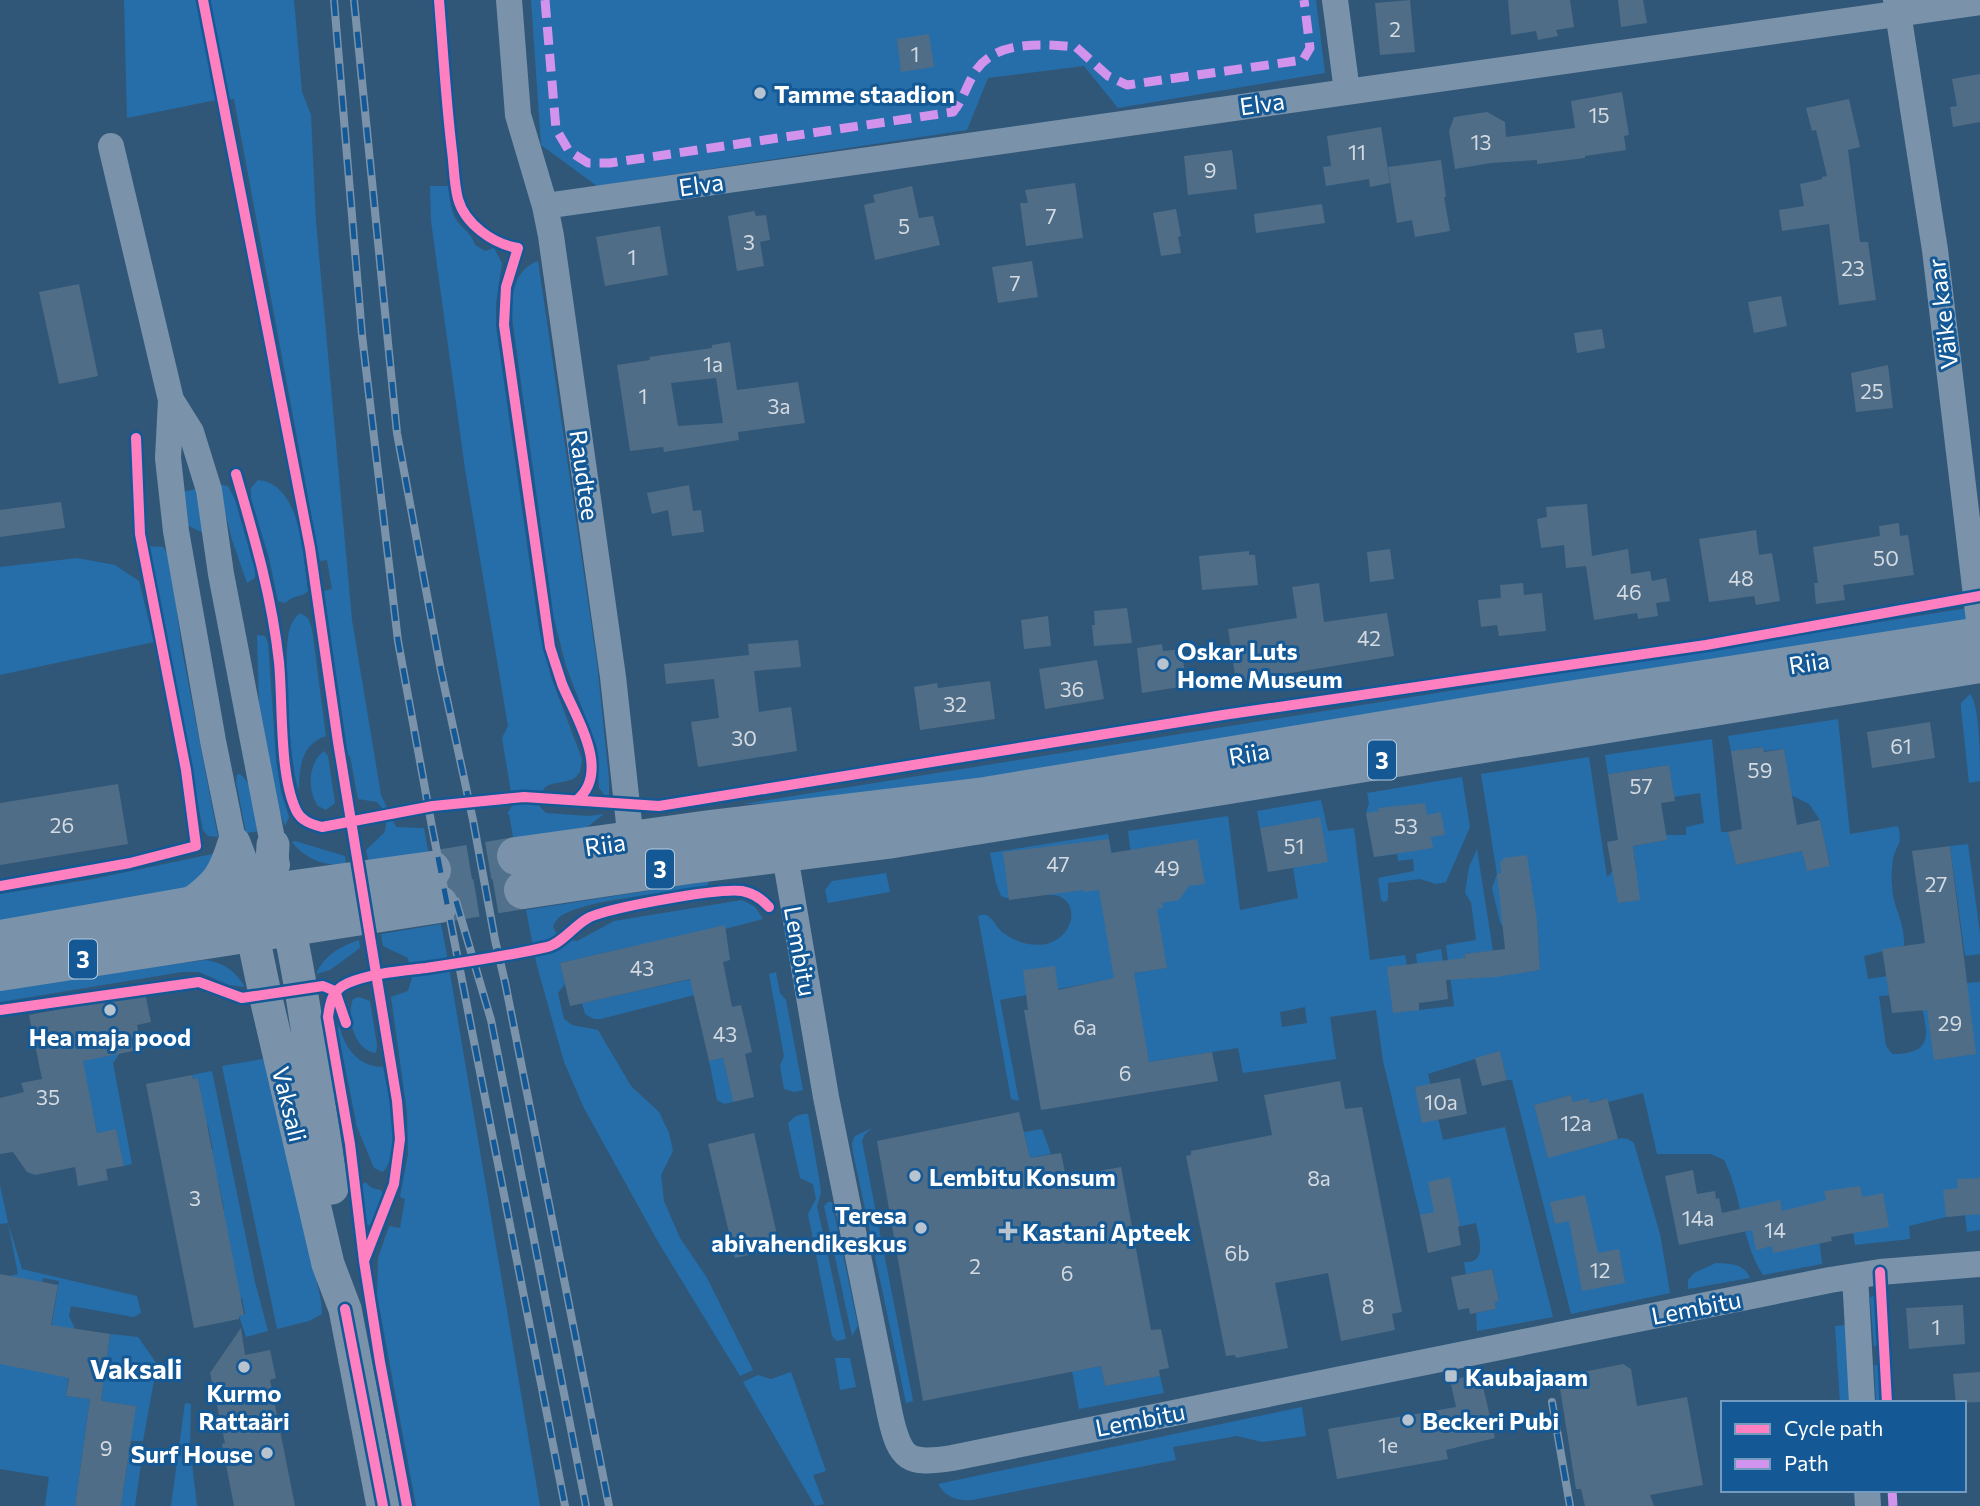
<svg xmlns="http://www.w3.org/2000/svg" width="1980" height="1506" font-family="Commissioner,sans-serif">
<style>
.green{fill:#256eaa;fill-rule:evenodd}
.building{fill:#4f6d87;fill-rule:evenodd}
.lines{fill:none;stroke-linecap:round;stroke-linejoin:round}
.trunk-tunnel{stroke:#50708c;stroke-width:38;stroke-dasharray:38 19;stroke-linecap:butt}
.minor{stroke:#7a93ab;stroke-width:26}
.tertiary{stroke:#7a93ab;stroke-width:33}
.trunk{stroke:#7a92aa;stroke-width:38}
.rail-casing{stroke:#7b93aa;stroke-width:8}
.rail{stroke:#145995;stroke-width:5;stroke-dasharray:16;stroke-linecap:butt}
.quiet{stroke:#d193ec;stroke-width:9;stroke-dasharray:18 9;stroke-linecap:butt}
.cycleway-casing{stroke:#145995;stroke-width:15}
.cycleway{stroke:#ff80c0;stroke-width:10}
.poi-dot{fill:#b7c4d0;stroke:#145995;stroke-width:2.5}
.labels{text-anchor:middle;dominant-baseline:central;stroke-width:6;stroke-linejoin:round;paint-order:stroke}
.number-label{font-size:21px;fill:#d3dae1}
.shield{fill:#145995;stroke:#b8cddf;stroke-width:2}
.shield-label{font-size:23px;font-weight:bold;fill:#fff}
.poi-label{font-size:24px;font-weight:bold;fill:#fff;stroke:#145995;text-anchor:start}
.street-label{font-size:24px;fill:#fff;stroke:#145995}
.quarter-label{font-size:28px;font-weight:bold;fill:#fff;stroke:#145995}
</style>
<rect width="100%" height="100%" fill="#315778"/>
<path class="green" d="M124,0H294L302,92L311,115L316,222L352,620L381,795L396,827L424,828L429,855L369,863L366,850L384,833C388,823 386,810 377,802L358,799L350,756L348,755L324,591L332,589L327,560L320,561L234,99L211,101L127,118Z
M531,0H1316L1325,73L1118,108L1084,66L988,78L967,130L597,186L541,145Z
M430,186H448C450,198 450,210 457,221C464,230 472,234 475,245L485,251L494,248L502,263L496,304V326L539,629L551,677L582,759L580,772L575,778C558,787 538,777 540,807L546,813L588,816L604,814L586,828L514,842L509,814H507L513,804L502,738L508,726L465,469L431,221Z
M538,261L597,663L609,779V795L606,797L599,788L597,747L566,666L554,619L513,325C511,300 511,271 538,261Z
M258,480C302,484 303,558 308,591C301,598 295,594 285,603L278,601L269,558L251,498V488Z
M218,484L228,486L235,500L255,570V578L247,583L232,540Z
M199,488L205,534L187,525L183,492Z
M149,546L163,547L170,557L182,650L218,837L208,836L203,830Z
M77,558L115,565L139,581L154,642L0,675V567Z
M1980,606V620L873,801L743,804Z
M300,613L308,618L312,629L326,736C301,744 299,768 299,790C290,771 283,653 289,632C291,624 294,618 300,613Z
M257,635L265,636L268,643L276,760L281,792L289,817L285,826L279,810L259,707Z
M1970,694C1980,705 1980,762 1980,781L1969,783L1961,708V703Z
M1838,719L1850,834L1898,826C1903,844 1897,843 1893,858C1892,866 1891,878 1892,886C1893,909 1905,920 1904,946L1864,956L1868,979L1907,973L1894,995L1879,996L1886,1046L1892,1054C1938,1054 1926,1031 1920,997L1967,983L1980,982V1230L1967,1232L1965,1215L1946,1217L1909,1226L1910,1239L1855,1245L1851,1218L1818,1229L1822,1264L1763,1275C1740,1239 1743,1197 1724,1160L1711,1154H1657L1643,1093L1608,1102L1606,1098L1590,1103L1588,1098L1573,1102L1571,1095L1534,1105L1548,1157L1622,1138L1628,1139L1634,1143L1660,1234L1670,1293L1571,1314L1512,1080H1507L1500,1051L1428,1074L1443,1140L1505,1127L1553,1317L1477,1331L1476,1313L1496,1309L1495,1302L1499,1301L1492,1269L1466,1274L1464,1262C1488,1264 1479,1238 1476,1223L1437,1231L1420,1215L1383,1061L1376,1010L1330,1017L1336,1059L1243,1073L1238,1048L1149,1062L1133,975L1000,1000L1019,1101L1011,1099L978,916C983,915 984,914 988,916C994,920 997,928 1002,932C1020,946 1050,952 1065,932C1071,924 1073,917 1070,907C1059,881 1021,906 1001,896L996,883L990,853L1108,834L1134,973L1166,968L1136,895L1128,831L1228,816L1240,910L1298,898L1293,868L1328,861L1260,828L1257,811L1321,800L1328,831L1354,828L1370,960L1405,955L1407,965L1417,963L1416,954L1441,949L1448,999L1419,1003V1010L1454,1006L1446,945L1476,940L1471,902L1465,893L1469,867L1477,849L1493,951L1464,954L1467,979L1540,970L1537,921L1502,926L1500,922L1492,888L1497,874L1481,774L1589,757L1607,877L1612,872L1636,868L1633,846L1666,840V835H1686V827L1704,823L1700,793L1674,797L1669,765L1608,774L1605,755L1712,739L1721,832H1728L1736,865L1802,851L1807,871L1830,865L1820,820L1809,804L1791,795L1784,749L1764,751L1763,747L1731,751L1728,736ZM1305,1007L1307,1023L1282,1027L1280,1012Z
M324,751L328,756L335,803L326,810L318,806C307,790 308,763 324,751Z
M239,774C254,780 256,816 259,831L246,833L236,781L237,775Z
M1462,777L1470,827L1446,882L1436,884L1420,879L1388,883V900L1384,902L1381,900L1378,878L1414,871L1413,859L1398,861L1397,854L1374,857L1366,813L1369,803L1367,793Z
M295,841L345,856L346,866C324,865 306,860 292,842Z
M1968,844L1980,934V954L1965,956L1950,846Z
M217,853L213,866L187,888L0,923V894L93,879Z
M886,873L890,892L828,903L825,890L832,881Z
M709,881L707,886L702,887C667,893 593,899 564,914C558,917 556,921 553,926L556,933L566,939L577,941L614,921L742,900L755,907L763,919L725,929L724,926L560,963L565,984L558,993L564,1019L572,1025L598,1030L631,1086L659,1112L669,1133L673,1151L661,1175L664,1201L680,1238L707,1278L753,1370L740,1376L657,1240L584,1108L564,1062L537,966L526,910Z
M441,924L446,950L540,1506H416L377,1295L378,1258L389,1226L400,1228L405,1199L400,1197L408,1154L407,1112L391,997L408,991L412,978L408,958L383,946L381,934Z
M359,940L360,948L330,970L316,974C325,955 339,947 359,940Z
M205,960C225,963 235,971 245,987L229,985L199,972H182L0,1002V988Z
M776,972L780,993L786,1000L803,1090L794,1092L784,1089L780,1066L784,1056L769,974Z
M692,979L694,995L601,1019H594L585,1014L582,1003Z
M359,997L370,1001L377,1045L376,1053C354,1050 346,1018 353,999Z
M339,1025C344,1047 358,1067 383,1067C388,1092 402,1152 383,1172L374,1168L357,1127L338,1031Z
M80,1049L119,1054L113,1063L132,1164L124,1166L116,1130L97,1133Z
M723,1058L733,1102L724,1104L717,1100L709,1061Z
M263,1059L271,1067L321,1301L322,1314L309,1321L277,1329L222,1066Z
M212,1071L255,1282L268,1331L246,1337L239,1316L245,1314L242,1298L235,1299L218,1211L224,1209L219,1184H214L208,1152L213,1150L208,1125L202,1126L196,1095L201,1094L198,1078L193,1079L192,1075Z
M803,1114H808L820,1184L821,1193L817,1206L846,1339L837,1341L832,1336L808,1214L816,1199L813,1184L800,1178L788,1123L796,1116Z
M872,1128L865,1134L862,1141L913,1401L906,1403L853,1152L852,1143L855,1136Z
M1042,1129L1051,1154L1030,1158L1024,1132Z
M365,1182L372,1188L381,1190L383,1194L375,1218L370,1226L367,1224L362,1185Z
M0,1185L8,1223L22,1269L137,1296L141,1313L134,1317L71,1306L69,1316L75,1329L66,1396L90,1399L75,1506H45L49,1477L0,1469V1329L10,1276L18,1274L8,1223L0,1224ZM43,1278L59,1281L48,1346L32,1344Z
M828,1202H832L858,1326L852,1336L824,1206Z
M1716,1263C1730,1264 1744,1263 1750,1278L1688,1289V1280L1694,1273Z
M1878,1295L1880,1343L1874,1347L1870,1297Z
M1845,1325L1850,1403H1840L1835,1326Z
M110,1334L138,1337L157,1364L143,1441H130L135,1406L101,1401Z
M835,1358H850L856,1387L840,1390Z
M1874,1365H1878L1881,1368L1883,1403H1876Z
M1101,1366L1105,1386L1160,1376L1164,1393L1079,1409L1072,1371Z
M791,1372L826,1471L813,1475L824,1504L815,1506L743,1382L758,1375L771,1379Z
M185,1403L191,1404L190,1446L197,1506H171Z
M1302,1407L1306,1436L1262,1442L1237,1436L1173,1447L1176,1460L972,1500C958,1501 945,1497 938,1484Z
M129,1454L142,1457L135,1506H121Z"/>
<path class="building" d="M1410,0L1415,52L1380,55L1375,3Z
M1508,0H1570L1574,27L1556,30L1558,36L1538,40L1536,31L1511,35Z
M1618,0H1643L1647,23L1621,27Z
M929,34L934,67L901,72L897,39Z
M1980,74V122L1953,127L1950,107L1957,106L1952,79Z
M1622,92L1629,135L1624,136L1626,150L1585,156V158L1537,164V160L1491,163L1455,169L1449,131L1454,117L1487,112L1505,122L1506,137L1575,128L1571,101Z
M1849,99L1860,147L1848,150L1860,242H1868L1876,300L1839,305L1829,224L1782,231L1779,210L1804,206L1800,184L1822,179V177L1827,176L1816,130L1812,131L1806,108Z
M1381,127L1390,183L1370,187L1369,179L1326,186L1323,167L1331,166L1327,136Z
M1232,150L1237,189L1188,195L1184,156Z
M1441,160L1446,197H1444L1450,231L1415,237L1412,220L1397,223L1388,167Z
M1075,183L1083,238L1026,246L1020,203H1028L1025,190Z
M912,186L919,218L933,216L940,245L875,260L864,205L875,202L873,195Z
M1322,204L1325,223L1256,233L1254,214Z
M1176,209L1181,236L1178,237L1181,253L1161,256L1153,213Z
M754,211L756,216L766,215L770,240L760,242L764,266L737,271L728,216Z
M660,226L668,275L605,286L596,237Z
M1032,261L1038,297L998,303L992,267Z
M79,284L98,376L59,384L39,292Z
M1781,296L1787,326L1754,333L1748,302Z
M1602,329L1605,348L1577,353L1574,333Z
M730,342L737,390L798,382L805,423L738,432L739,440L664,452L663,447L630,451L617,365L650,360L649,357L712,348V345ZM716,378L723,423L678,426L671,383Z
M1888,365L1893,408L1856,412L1851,373Z
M689,485L693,511L701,510L704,532L672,536L668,510L652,514L647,493Z
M61,502L65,528L0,537V510Z
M1587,504L1592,556L1628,549L1631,574L1650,571L1652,581L1666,578L1670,601L1656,603L1658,616L1638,619L1637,613L1594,620L1586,566L1566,568L1564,545L1541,548L1537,519L1547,517L1546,507Z
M1899,523L1900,536L1908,535L1914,575L1843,585L1845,600L1816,604L1814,583H1818L1813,547L1880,536L1879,526Z
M1756,530L1759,555L1772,553L1780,601L1756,605L1754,596L1709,602L1699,539Z
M1390,549L1394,579L1370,582L1367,552Z
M1249,551V555H1255L1258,585L1202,590L1199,556Z
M1319,583L1324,622L1387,613L1394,656L1236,682L1228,629L1297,618L1292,587Z
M1523,583L1524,595L1542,593L1546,631L1499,636L1497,625L1481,627L1478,600L1501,598L1500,585Z
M1127,608L1132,643L1094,646L1092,625H1095L1094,611Z
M1048,616L1051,646L1024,649L1021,620Z
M798,640L801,667L754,671L759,712L791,707L797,751L698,767L691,722L719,718L714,679L666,684L664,664L749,655L748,644Z
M1162,644L1163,651L1182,649L1186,686L1142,693L1137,648Z
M1097,660L1104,699L1045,709L1039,669Z
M990,681L995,719L920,730L914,687L937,683L938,688Z
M1930,722L1935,758L1872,768L1867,732Z
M1763,747L1764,752L1784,749L1797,825L1820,820L1830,866L1807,871L1802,851L1736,865L1728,832L1742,829L1731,751Z
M1669,765L1675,801L1661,803L1667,840L1633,846L1640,900L1618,903L1607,842L1618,840L1608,774Z
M118,784L128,844L0,865V803Z
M1425,803L1427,815L1441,812L1445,835L1431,837L1433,848L1374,857L1366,813L1379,811L1378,808Z
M1320,817L1328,862L1268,872L1260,828Z
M1109,839L1111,853L1197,839L1205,884L1189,886L1179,900L1162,903L1163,908L1157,909L1167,968L1134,973L1149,1062L1212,1052L1218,1081L1041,1110L1024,1010H1028L1023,970L1055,966L1058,990L1114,978L1099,890L1084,892L1083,890L1009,900L1003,852Z
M1950,846L1976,1054L1934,1060L1927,1010L1892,1013L1882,949L1925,943L1912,851Z
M1527,855L1537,921L1540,970L1496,977L1446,980L1448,999L1419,1003V1010L1393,1013L1387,967L1465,958L1464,954L1505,949L1497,874L1501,873L1500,861H1503V858Z
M725,925L730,960L723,962L732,1007L741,1005L752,1052L745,1054L754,1097L733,1102L723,1058L709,1061L690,979L570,1006L560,963Z
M145,993L151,1022L137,1025L139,1036L131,1038L133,1051L83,1061L97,1133L116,1129L124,1166L106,1169L108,1180L78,1186L75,1167L35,1175L27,1172L13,1152L0,1154V1098L24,1092L21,1083L42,1079L29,1015Z
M1500,1051L1507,1080L1482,1086L1475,1058Z
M192,1075L193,1079L198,1078L244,1315L239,1316V1319L194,1328L146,1084Z
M1460,1078L1467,1114L1422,1123L1415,1087Z
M1340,1081L1345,1109L1362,1107L1402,1312L1392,1314L1395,1330L1341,1341L1328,1273L1275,1283L1288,1348L1236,1358L1235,1355L1226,1356L1186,1156L1191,1155V1151L1272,1135L1264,1095Z
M1571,1095L1573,1102L1589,1098L1590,1103L1607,1098L1618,1139L1548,1158L1534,1105Z
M1019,1112L1030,1158L1061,1153L1066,1177L1121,1167L1151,1330L1161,1329L1169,1368L1159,1370L1160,1376L1105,1386L1101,1366L923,1401L877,1141Z
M754,1133L780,1248L735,1258L708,1144Z
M1693,1170L1697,1194L1715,1191L1716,1199L1719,1198L1722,1213L1780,1200L1782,1211L1826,1200L1824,1191L1860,1186L1862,1197L1883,1193L1889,1227L1831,1237L1832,1241L1773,1253L1772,1246L1756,1250L1752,1230L1679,1245L1665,1176Z
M1450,1177L1460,1226L1458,1227L1461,1245L1428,1253L1420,1215L1434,1212L1428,1182Z
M1980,1178V1214L1946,1217L1943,1190L1958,1188L1957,1179Z
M1585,1195L1598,1253L1619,1249L1625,1283L1582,1291L1569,1221L1555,1224L1550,1202Z
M1492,1269L1499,1301L1495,1302L1496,1309L1470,1314L1469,1308L1458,1310L1451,1277Z
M0,1274L58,1285L51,1325L110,1334L101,1401L136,1406L121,1506H75L90,1399L66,1396L69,1378L0,1364Z
M1963,1305L1965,1344L1909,1349L1906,1308Z
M241,1328L245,1355L270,1350L276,1378L270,1380L295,1506H234L222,1444L225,1443L210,1373Z
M1623,1364L1631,1369L1637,1406L1687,1397L1703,1485L1650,1495L1654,1506H1585L1581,1489H1576L1559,1382L1563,1376Z
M1980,1372V1402L1956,1403L1953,1374Z
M1480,1374L1495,1438L1446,1450L1448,1459L1337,1479L1328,1429L1456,1407L1450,1380Z"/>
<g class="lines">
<path class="trunk-tunnel" d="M432,870L516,856
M439,904L523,890"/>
<path class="minor" d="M509,0L518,115L545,206L551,236L613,677L629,823L630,847L627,855
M1335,0L1347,91
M1896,0L1935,250L1980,629
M111,146L171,400L168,458L176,531L213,741L237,860
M545,206L1980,2
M171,400L191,432L209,490L221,574L277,865
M782,838L826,1097L890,1415C900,1460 908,1465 952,1458L1830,1280L1880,1272L1980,1264
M1855,1276L1862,1403
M1867,1490L1868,1506"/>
<path class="tertiary" d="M234,843L253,892L271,914
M285,903L301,989L332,1188
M189,905C217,885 224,876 234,843
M247,908L265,994L328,1264L345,1309L383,1506
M252,911C269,891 272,870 273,845"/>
<path class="trunk" d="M516,856L710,829L985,796L1486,713L1980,636
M523,890L689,865L887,840L1980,664
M0,939L245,896L432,870
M0,972L439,904"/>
<defs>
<path id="rail" d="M334,0L362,335L398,641L432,827L565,1506
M354,0L397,433L441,671L473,820L495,940L505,982L609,1506
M456,901L491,1020L586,1506
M1552,1402L1570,1506"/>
</defs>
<use href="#rail" class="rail-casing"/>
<use href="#rail" class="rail"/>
<path class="quiet" d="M545,0L556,129L569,151L588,163H610L953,112C964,99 967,83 977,69C998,40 1044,44 1076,47L1108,76L1127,85L1303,60L1310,48L1304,0
M1892,1490L1893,1506"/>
<defs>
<path id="cycleway" d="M203,0L310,548L338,742L397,1101L400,1139L394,1184L364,1261L380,1362L407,1506
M439,0C443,50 446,101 452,151C454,166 454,184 458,199C465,224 493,244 518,248L506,287L504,325L550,647C554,659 558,672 562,684C575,716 612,771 577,800
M236,474C254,536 272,597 279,662C283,703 279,774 296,810C301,821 311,824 322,827L433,806L524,797L659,806L1223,715L1706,645L1980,596
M0,886L130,863L196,846L186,770L140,534L136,438
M0,1010L199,982L242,998L323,986L335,991L346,1023
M364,1261L350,1144L328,1017C330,1002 332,990 348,983C372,973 401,971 426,968C467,962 507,956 547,947C562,944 575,924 590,917C614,907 717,888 742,891C753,893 762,899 769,907
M1880,1272L1887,1403
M345,1309L383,1506"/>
</defs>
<use href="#cycleway" class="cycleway-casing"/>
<use href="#cycleway" class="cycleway"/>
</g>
<g class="poi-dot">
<circle cx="760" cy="93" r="7"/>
<circle cx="1163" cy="664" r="7"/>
<circle cx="110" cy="1010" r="7"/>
<circle cx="915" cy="1176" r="7"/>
<circle cx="921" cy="1228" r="7"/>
<path d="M1004.5 1220.5h7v7h7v7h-7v7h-7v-7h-7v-7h7z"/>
<circle cx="244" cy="1367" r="7"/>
<rect x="1444" y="1369" width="14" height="14" rx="3.5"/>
<circle cx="1408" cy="1420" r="7"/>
<circle cx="267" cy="1453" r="7"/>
</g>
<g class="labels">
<g class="number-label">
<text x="1395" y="28">2</text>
<text x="915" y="53">1</text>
<text x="1599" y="114">15</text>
<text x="1481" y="141">13</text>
<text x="1357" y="151">11</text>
<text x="1210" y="169">9</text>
<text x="1051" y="215">7</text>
<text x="904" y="225">5</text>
<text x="749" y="241">3</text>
<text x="632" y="256">1</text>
<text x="1853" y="267">23</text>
<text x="1015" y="282">7</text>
<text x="713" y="363">1a</text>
<text x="1872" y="390">25</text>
<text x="643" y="395">1</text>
<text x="779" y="405">3a</text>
<text x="1886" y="557">50</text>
<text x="1741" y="577">48</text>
<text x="1629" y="591">46</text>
<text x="1369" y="637">42</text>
<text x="1072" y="688">36</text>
<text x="955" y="703">32</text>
<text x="744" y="737">30</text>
<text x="1901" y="745">61</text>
<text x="1760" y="769">59</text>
<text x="1641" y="785">57</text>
<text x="62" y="824">26</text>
<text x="1406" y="825">53</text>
<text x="1294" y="845">51</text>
<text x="1058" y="863">47</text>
<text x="1167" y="867">49</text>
<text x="1936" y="883">27</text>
<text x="642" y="967">43</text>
<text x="1950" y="1022">29</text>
<text x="1085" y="1026">6a</text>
<text x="725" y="1033">43</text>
<text x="1125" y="1072">6</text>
<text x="48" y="1096">35</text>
<text x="1441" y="1101">10a</text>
<text x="1576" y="1122">12a</text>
<text x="1319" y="1177">8a</text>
<text x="195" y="1197">3</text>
<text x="1698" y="1217">14a</text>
<text x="1775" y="1229">14</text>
<text x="1237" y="1252">6b</text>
<text x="975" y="1265">2</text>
<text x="1600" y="1269">12</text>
<text x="1067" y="1272">6</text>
<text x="1368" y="1305">8</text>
<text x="1936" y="1326">1</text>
<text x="1388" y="1444">1e</text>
<text x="106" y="1447">9</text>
</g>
<g class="shield">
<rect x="1368" y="740.5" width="28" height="39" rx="5"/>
<rect x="646" y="849.5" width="28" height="39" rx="5"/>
<rect x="69" y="939.5" width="28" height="39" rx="5"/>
</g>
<g class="shield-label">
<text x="1382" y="760">3</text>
<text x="660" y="869">3</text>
<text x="83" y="959">3</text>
</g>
<g class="poi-label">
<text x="774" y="93">Tamme staadion</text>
<text x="1177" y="650">Oskar Luts<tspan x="1177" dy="28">Home Museum</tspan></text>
<text x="110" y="1036" text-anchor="middle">Hea maja pood</text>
<text x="929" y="1176">Lembitu Konsum</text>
<text x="907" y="1214" text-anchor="end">Teresa<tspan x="907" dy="28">abivahendikeskus</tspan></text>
<text x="1022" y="1231">Kastani Apteek</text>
<text x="1465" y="1376">Kaubajaam</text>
<text x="244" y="1392" text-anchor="middle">Kurmo<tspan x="244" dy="28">Rattaäri</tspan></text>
<text x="1422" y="1420">Beckeri Pubi</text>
<text x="253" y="1453" text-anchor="end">Surf House</text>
</g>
<g class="street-label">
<text transform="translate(1262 103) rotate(-8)">Elva</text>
<text transform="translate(701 184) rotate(-8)">Elva</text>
<text transform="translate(1942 314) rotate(-97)">Väike kaar</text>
<text transform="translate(585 475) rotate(82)">Raudtee</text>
<text transform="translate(1809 662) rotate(-9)">Riia</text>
<text transform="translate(1249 753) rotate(-10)">Riia</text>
<text transform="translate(605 844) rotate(-8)">Riia</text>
<text transform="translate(801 951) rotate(80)">Lembitu</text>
<text transform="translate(290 1104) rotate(76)">Vaksali</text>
<text transform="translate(1696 1307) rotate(-11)">Lembitu</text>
<text transform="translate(1140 1419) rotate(-11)">Lembitu</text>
</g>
<g class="quarter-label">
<text x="136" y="1368">Vaksali</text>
</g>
</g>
<rect x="1721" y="1401" width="245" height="91" fill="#145995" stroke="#729bbf" stroke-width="2"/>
<rect x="1735" y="1424" width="35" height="10" fill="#ff80c0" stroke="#729bbf" stroke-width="2"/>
<text x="1784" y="1436" font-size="21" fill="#ffffff">Cycle path</text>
<rect x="1735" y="1459" width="35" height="10" fill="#d193ec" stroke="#729bbf" stroke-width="2"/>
<text x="1784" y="1471" font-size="21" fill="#ffffff">Path</text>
</svg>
